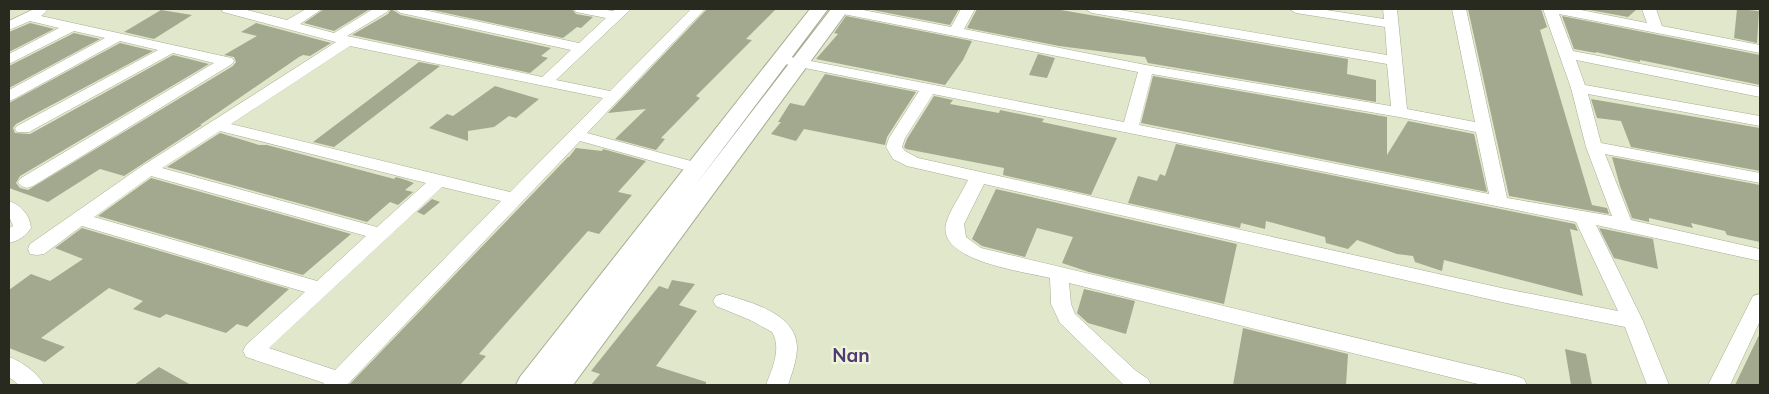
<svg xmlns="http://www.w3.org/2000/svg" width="1769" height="394" font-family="Mulish,sans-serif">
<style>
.building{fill:#a3a98e}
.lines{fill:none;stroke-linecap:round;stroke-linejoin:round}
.minor-casing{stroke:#a6ac91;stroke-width:1}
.tertiary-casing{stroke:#a6ac91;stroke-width:2}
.minor{fill:#fff;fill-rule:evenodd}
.tertiary{fill:#fff;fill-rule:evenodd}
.labels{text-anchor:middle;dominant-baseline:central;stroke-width:4.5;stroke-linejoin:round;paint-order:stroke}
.district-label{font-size:19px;font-weight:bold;fill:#4f3a76;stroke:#eef5d8}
</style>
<rect width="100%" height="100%" fill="#e1e7cb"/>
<path class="building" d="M324,9H370L334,31L304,23Z
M391,9L401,15L551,48L541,56L548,58L530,73L352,35L388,14Z
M427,9H572L576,14L593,17L581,28L577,27L563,38Z
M707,9H776L746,39L752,40L696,96L700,98L661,138L665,139L656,150L615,139L646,109L608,113Z
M867,9H959L950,25Z
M977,9H1055L1348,59L1347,74L1376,80V102L1148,63L1145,57L1059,46L967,28Z
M1468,9H1541L1547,27L1540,30L1592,205L1607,208L1609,214L1509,196Z
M1584,9H1637L1628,17Z
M1737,9L1759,11L1757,43L1734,38Z
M161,10L192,15L154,39L124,32Z
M846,16L972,41L963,60L945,85L816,59L838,34L834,33Z
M1562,16L1760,55V85L1640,60V62L1596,52V53L1574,49Z
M30,23L54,29L9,52V32Z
M256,23L331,43L310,56L303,55L299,57L200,125H202L124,176L100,169L48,202L9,188V103L120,43L153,51L16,124L13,128L15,133L30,134L173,55L209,64L20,176L16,183L20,188L28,190L233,66L236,62L234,57L224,55L257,36L241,32Z
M74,33L100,39L9,88V66Z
M1038,54L1055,58L1047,78L1029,75Z
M419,62L440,66L334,147L313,142Z
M825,74L916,92L887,137L885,145L804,129L796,141L771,134L781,122H778L790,103L804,106Z
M1153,76L1387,117V155L1408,121L1474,134L1487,192L1141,123Z
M495,86L539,99L516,118L509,116L494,127L468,131V141L429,128L447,114L453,116Z
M934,96L953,100L950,104L999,113L1000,110L1044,119L1042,122L1117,138L1091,195L1003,175L1004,168L906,149L904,147L907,139Z
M1591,99L1760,128V171L1631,147L1621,121L1597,118Z
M220,133L259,145H267L394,179L396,177L406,180L414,183L405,190L413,192L398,205L390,202L367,222L167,167Z
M1176,144L1575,224L1578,231L1570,229L1583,296L1444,260L1442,271L1415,262L1413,256L1397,254L1357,240L1348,249L1326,243L1325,237L1266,221L1265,229L1241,223L1240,228L1128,203L1138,176L1157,181L1160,174L1165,176Z
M576,148L602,151L603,149L646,161L618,192L632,195L599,234L588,231L479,354L486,356L460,385H349L568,157H569Z
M1612,157L1760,185V242L1727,235L1725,231L1691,223L1693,228L1649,218V222L1632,218L1620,186Z
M151,178L351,234L303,275L98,216Z
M996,189L1237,244L1224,304L1089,272L1062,263L1073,237L1037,228L1025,257L982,246L972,239Z
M432,199L440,202L424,215L417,212Z
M82,228L289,289L247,327L237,324L226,333L166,314L160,318L133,309L143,301L109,288L41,338L65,347L45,362L9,348V290L31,274L50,281L83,259L55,248Z
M1599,228L1653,239L1658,269L1614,258Z
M672,280L695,284L679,305L697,311L656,366L706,382V385H591L600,374L591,371L659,286L668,289Z
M1084,289L1135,301L1126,334L1088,323L1077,313Z
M1243,328L1348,354L1346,385H1233Z
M1760,333V385H1735Z
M1565,349L1586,354L1592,385H1571Z
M159,367L191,385H134Z"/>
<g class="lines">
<defs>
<path id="minor" d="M34,9H45L47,11L41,16L227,57L232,58L234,61L232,64L33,186L27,188L21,186L18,182L21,178L214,63L173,53L29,132H17L15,129L17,126L158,50L120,41L14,99L9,101V90L105,38L74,31L9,64V54L59,28L30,21L9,30V21Z
M221,9H243L287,20L306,9H322L300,24L334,33L373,9H389L387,12L347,36L542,77L571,50L401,13L394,9H419L579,43L606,18L576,12L574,9H600L613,11L616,9H631L556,80L610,91L691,9H705L587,133L702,164L704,168L702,172L696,173L580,141L347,385H323L324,383L246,357L243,351L246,345L305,292L82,226L44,254L37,255L30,254L28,249L30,244L142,166L336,42L223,12ZM350,46L603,98L510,192L231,124ZM220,131L426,183L377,227L162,168ZM151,176L366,236L317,281L94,217ZM442,187L501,201L335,370L269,348Z
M831,9H858L951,27L961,9H975L964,29L1146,65L1391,106L1387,64L1092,13L1085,9H1114L1387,55L1385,27L1296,13L1289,9H1320L1384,19L1383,9H1397L1407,109L1475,122L1452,9H1466L1507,198L1612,216L1586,147L1571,88L1543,9H1576L1647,23L1642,9H1656L1662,26L1760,45V53L1559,14L1573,51L1760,87V97L1576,60L1585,85L1760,116V126L1588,94L1601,143L1760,173V183L1605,154L1631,220L1760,249V261L1596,225L1643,321L1669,385H1647L1625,327L1506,303L984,184L964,224L966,237L981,248L1516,376L1524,379L1527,385H1482L1069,283L1071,304L1075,314L1135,370L1148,379L1151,385H1124L1060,323L1051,304L1050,278C1026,272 937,261 946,224C949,211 962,193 968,180L907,166L893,159L886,147L889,138L919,91L780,63L775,62L773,59L775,56L780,55L1124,122L1138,72L838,13ZM1152,74L1399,117L1476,132L1489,194L1139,125ZM933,94L1576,222L1618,311L1506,289L918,158L905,151L902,147L905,138Z
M9,201C21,205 30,215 31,228C26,236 18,241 9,243V228L13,226L9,216Z
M723,294C750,302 796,313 797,347C797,360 792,373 788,385H766C772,369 782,348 772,332L750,320L716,306L713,301L716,296Z
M1760,294V321L1730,385H1708L1753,296Z
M9,357C21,361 38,373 44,385H19L9,377Z"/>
<path id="tertiary" d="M810,9H828L694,187L831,9H849L573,385H516L520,377Z"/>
</defs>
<use href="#minor" class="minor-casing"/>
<use href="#tertiary" class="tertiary-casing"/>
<use href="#minor" class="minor"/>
<use href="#tertiary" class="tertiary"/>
</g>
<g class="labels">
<g class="district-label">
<text x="851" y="355">Nan</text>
</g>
</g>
<rect width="1769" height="394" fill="none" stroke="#282a1f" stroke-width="20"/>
</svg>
